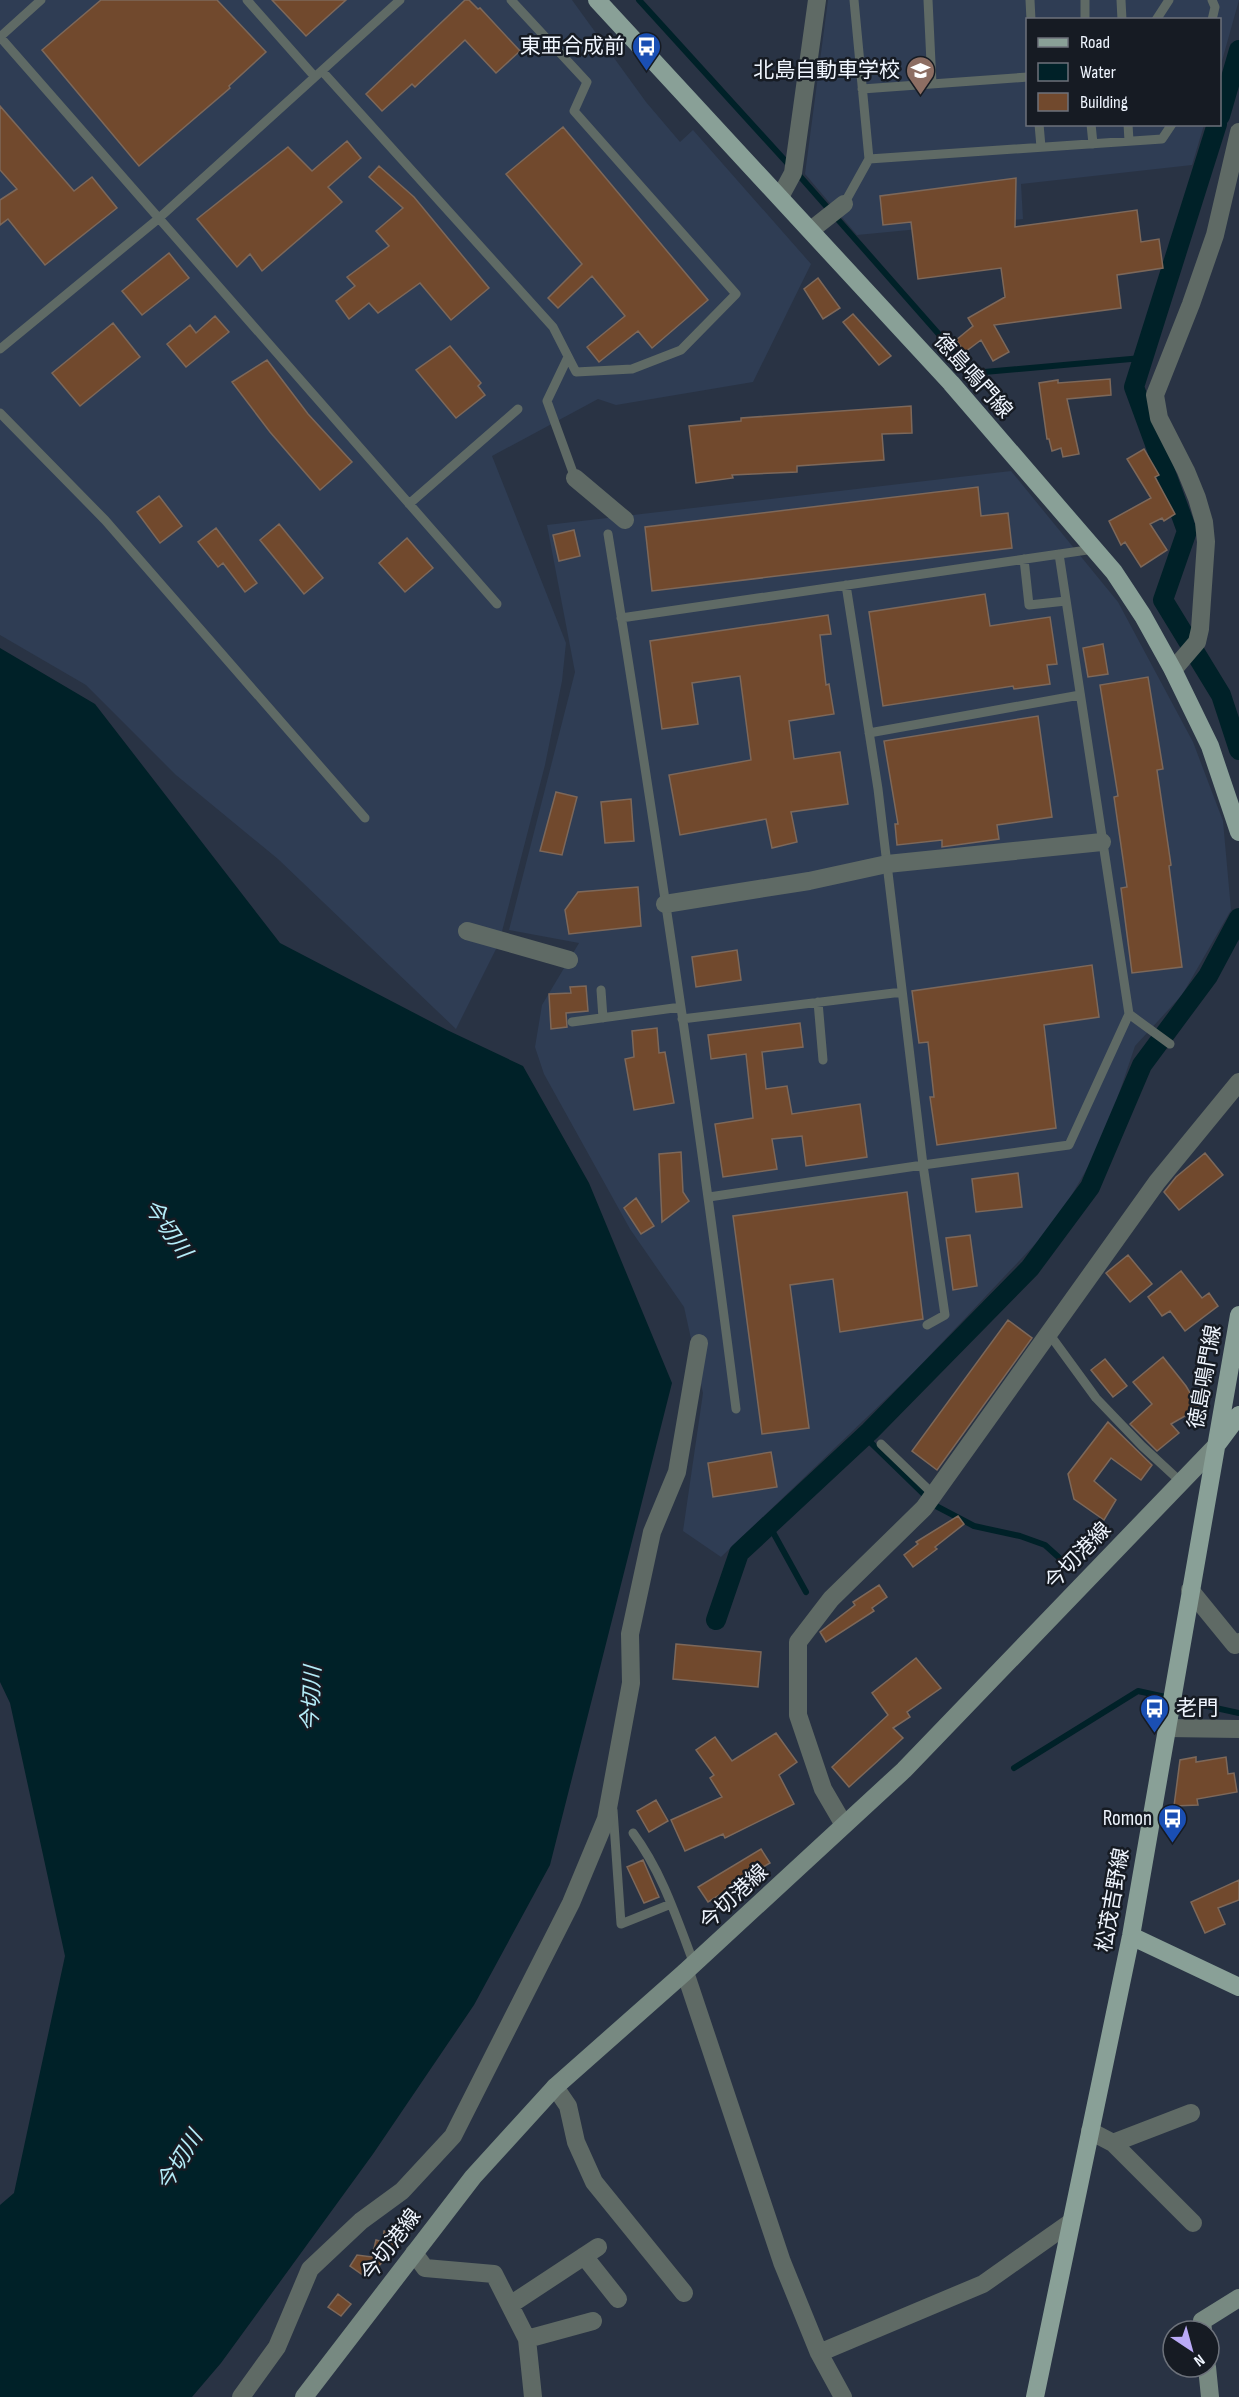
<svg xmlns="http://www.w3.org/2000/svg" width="1239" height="2397" font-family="'Sofia Sans Condensed','Noto Sans JP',sans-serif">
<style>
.built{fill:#2f3d54}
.water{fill:#002128}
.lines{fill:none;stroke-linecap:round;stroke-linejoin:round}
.stream{stroke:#002128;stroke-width:6}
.canal{stroke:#002128;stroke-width:20}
.building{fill:#71492d;stroke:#7d685a;stroke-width:1.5}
.lane{stroke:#5f6a65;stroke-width:9}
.street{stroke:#5f6a65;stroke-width:18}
.secondary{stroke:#778981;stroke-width:18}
.primary{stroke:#89a097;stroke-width:18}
.labels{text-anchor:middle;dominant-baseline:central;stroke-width:5;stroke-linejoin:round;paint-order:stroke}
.poi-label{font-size:21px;fill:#eff5fe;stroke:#161b23;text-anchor:end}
.street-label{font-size:21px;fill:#eff5fe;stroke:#161b23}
.water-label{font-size:22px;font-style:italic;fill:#b4ecf8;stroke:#161b23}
</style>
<rect width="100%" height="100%" fill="#293344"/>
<path class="built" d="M0,0H572L646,102L680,142L693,130L811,264L753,382L616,405L598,399L492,456L566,643L562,681L545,765L499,943L456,1029L278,859L176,775L86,685L0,635Z
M828,0H1239L1220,68V20H1028V124L1204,125L1192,165L1021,184L1023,219L857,235L805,174Z
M1011,471L1118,602L1193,742L1223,821L1231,910L1182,995L1135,1046L1103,1141L1056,1222L914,1372L721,1557L683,1531L703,1393L684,1307L630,1229L544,1074L535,1047L542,1005L579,943L509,930L575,672L547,525Z"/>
<path class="water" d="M0,648L95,704L280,943L447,1030L523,1066L589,1183L672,1383L550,1865L474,2005L373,2154L221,2363L192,2397H0V2205L14,2193L65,1956L10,1703L0,1682Z"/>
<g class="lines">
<path class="stream" d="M639,0L790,166
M797,173L973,373L1142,358
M864,1436L936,1506L974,1526L1020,1536L1045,1545L1065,1563
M769,1525L806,1592
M1014,1768L1138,1691L1239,1713"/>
<path class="canal" d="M1220,116L1239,50
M1217,124L1134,387L1187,531L1163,600L1221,695L1239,750
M716,1620L739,1553L870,1431L1030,1268L1090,1187L1142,1065L1208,976L1239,918"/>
</g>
<path class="building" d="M101,0H217L266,52L229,86L230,88L139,166L42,50Z
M272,0H346L306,36Z
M465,0H469L478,9L480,8L520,51L496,73L465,40L415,87L412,84L382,111L366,94Z
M0,106L74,191L92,177L117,208L45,265L8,219L0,225V200L17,189L0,170Z
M563,127L708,300L652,348L638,331L599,362L587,347L625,316L592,276L558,308L548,298L582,264L506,174Z
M347,141L361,158L328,187L342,202L262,271L250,254L237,267L197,219L288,147L312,171Z
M379,166L414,197L489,288L451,320L420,283L378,313L369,303L349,319L336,301L355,286L347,277L389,246L376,231L403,208L369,177Z
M1016,178L1015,227L1137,210L1141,242L1159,239L1163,268L1117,275L1121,308L994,325L1009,352L993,361L981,340L965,352L956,340L973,326L968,318L1005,297L1001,268L918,279L911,222L883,225L880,196Z
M169,253L189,278L142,315L122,291Z
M818,278L840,308L823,319L804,289Z
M853,314L891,356L879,365L843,322Z
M215,316L229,332L186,367L167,344L190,325L196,333Z
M113,323L140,357L80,406L52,373Z
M450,346L481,383L478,386L485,395L456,418L416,370Z
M267,360L308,414L352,462L320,490L270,432L232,382Z
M1110,379L1111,395L1067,399L1079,454L1063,457L1061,448L1052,451L1049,439H1047L1039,383L1058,380V383Z
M911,406L912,433L882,434L884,460L797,466V472L732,475L733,478L696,483L689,426L741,421V418Z
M1144,449L1159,475L1155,477L1175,514L1164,521L1162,518L1150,524L1167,550L1141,567L1125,542L1121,545L1109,521L1151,498L1127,459Z
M978,487L981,516L1008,513L1012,548L652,591L645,527Z
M159,496L182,526L160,543L137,512Z
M279,524L323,578L304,594L260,540Z
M216,528L257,583L245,592L223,563L218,567L198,542Z
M574,530L580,556L559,561L553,535Z
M407,538L433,568L405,592L379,563Z
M985,594L990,626L1050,617L1057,664L1047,665L1050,684L1014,689L1013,686L883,706L869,612Z
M828,615L831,634L820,635L826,685L829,684L834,714L789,721L794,759L840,752L848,804L791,812L797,842L772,848L766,819L680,835L669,775L751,760L740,676L692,683L698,724L662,729L650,641Z
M1103,644L1108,674L1088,677L1083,648Z
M1148,677L1163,769L1157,770L1171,865L1169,866L1182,967L1132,973L1121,888L1127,887L1114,797L1118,796L1100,685Z
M1038,716L1052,817L997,825L999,839L942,847V840L897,845L895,824H898L884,741Z
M556,792L577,797L562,855L540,851Z
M631,799L634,841L605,843L601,802Z
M638,887L641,926L569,934L565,910L578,892Z
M737,950L741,980L696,987L692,957Z
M1092,965L1099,1017L1044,1025L1056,1128L937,1145L930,1097H934L928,1042L919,1043L912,991Z
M586,986L588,1011L566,1013L567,1027L551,1029L549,994L571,993L570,987Z
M800,1023L803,1047L762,1052L766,1089L787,1086L792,1114L860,1104L867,1157L806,1166L802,1136L772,1139L777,1169L723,1177L715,1124L753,1118L746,1054L711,1059L708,1035Z
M657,1028L659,1053L665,1052L674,1103L634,1110L625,1059L634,1057L632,1031Z
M681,1152L683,1192L689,1201L662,1222L659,1154Z
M1205,1153L1223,1175L1179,1210L1164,1192L1176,1177Z
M1018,1173L1022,1207L976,1212L972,1179Z
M907,1192L923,1319L840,1332L833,1279L790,1285L809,1428L762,1434L733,1216Z
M636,1198L654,1226L641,1234L624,1208Z
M970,1235L977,1286L953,1290L946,1238Z
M1128,1255L1152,1284L1130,1302L1106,1273Z
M1181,1271L1202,1298L1209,1293L1218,1306L1185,1331L1170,1311L1162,1316L1148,1297Z
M1008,1320L1032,1338L937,1470L912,1451Z
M1163,1357L1186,1386L1199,1408L1171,1424L1179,1433L1157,1451L1130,1424L1152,1404L1133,1382Z
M1105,1359L1127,1386L1113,1397L1091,1370Z
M1108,1422L1152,1465L1141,1480L1111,1458L1094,1481L1116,1500L1104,1520L1074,1499L1068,1474Z
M771,1452L777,1487L713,1497L708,1463Z
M958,1516L964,1524L935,1547L937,1549L913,1567L904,1555L918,1544L916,1542Z
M879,1585L887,1597L872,1608L874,1611L826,1642L820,1632L855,1605L853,1602Z
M676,1644L761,1652L758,1687L673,1679Z
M916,1658L941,1688L907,1712L910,1717L893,1728L903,1738L849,1787L832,1767L888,1715L872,1693Z
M776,1733L797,1762L779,1775L794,1804L725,1838L723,1834L685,1851L671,1820L722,1797L710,1778L714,1775L696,1750L715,1737L732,1761Z
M1196,1757V1762L1226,1757L1228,1774L1234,1773L1237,1792L1197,1799L1198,1805L1174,1806L1180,1760Z
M656,1800L668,1821L649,1832L637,1811Z
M761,1849L770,1863L725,1889L726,1891L708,1902L698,1887Z
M643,1860L659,1897L644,1903L627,1867Z
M1239,1880V1900L1218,1908L1225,1924L1205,1933L1191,1902Z
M384,2231L406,2234L399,2245L367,2278L350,2266L357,2255L372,2257L376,2240L383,2242Z
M338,2294L351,2304L341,2316L328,2307Z"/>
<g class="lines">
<path class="lane" d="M247,0L315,77
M854,0L869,159
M928,0L932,84
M1030,0L1031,20
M1121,0L1122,20
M1085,20V0
M1156,20L1169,0
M1212,20L1215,7L1212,0
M0,37L497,604
M0,37L41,0
M322,71L553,327L576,372L632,369L681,350L736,294L574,111L587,82L511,0
M862,89L1028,77
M1039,124L1041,147
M1091,124L1093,144
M1128,124L1129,141
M844,204L869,159L1162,139L1172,124
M0,349L158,219L400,0
M568,357L547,401L575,478
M0,413L105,520L365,818
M409,504L518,409
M608,534C655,825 699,1117 736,1409
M1024,559L1029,605L1066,601
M846,585L878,789L923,1165L1069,1145L1129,1014L1059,554
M621,618L1094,549
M869,733L1080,695
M601,990L603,1018
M818,1002L823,1060
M1129,1014L1170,1044
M682,1019L902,992
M572,1022L681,1007
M709,1197L923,1165L945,1315L927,1325
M1050,1335L1096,1398L1142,1446L1181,1482
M881,1444L934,1495
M613,1810L621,1924L671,1904
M633,1833C662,1872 677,1919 694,1964"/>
<path class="street" d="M780,197L793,173L817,0
M811,230L844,204
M575,478L625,520
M1173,670L1197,642L1200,629L1206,542L1204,522L1197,498L1186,471L1159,418L1155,395L1191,304L1215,235L1239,132
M665,904L809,881L887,864L1102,842
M467,931L569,960
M1190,1590L1235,1645L1239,1642
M1166,1728L1239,1729
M844,1825L823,1789L798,1715V1642L831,1599L924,1508L1157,1182L1239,1082
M685,1972L782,2262L819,2353L843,2397
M555,2087L568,2106L576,2142L594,2182L684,2293
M1090,2131L1113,2143L1193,2223
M1113,2143L1191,2113
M414,2253L425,2268L494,2274L527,2339L533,2397
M584,2256L618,2299
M510,2305L598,2247
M527,2339L593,2321
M819,2353L983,2284L1071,2222
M241,2397L277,2347L310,2269L361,2221L402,2191L453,2136L571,1903L606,1819L631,1683L630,1634L652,1532L677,1472L699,1343"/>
<path class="secondary" d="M1203,2331L1202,2321L1239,2298
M1207,2367L1210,2397
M304,2397L473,2177L555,2087L685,1972L904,1770L1215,1447"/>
<path class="primary" d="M597,0L951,383L1114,572L1143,616L1173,670L1210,746L1239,832
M1218,1443L1239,1415
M1131,1936L1239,1987
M1035,2397L1131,1936L1239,1315"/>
</g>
<defs>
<symbol id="bus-pin" viewBox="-11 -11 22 30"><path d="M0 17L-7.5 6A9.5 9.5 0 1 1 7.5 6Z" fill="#1a4fb4" stroke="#161b23"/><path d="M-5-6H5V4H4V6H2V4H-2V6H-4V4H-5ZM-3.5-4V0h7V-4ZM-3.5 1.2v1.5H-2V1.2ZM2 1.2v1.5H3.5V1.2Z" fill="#fff"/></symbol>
<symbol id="school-pin" viewBox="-11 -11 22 30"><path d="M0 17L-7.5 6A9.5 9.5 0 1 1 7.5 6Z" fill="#8d6e63" stroke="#161b23"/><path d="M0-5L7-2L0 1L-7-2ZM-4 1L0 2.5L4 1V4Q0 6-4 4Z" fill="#fff"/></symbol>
</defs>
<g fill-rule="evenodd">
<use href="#bus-pin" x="630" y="30" width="33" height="45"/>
<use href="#school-pin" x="904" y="54" width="33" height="45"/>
<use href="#bus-pin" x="1138" y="1692" width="33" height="45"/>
<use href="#bus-pin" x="1156" y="1802" width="33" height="45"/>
</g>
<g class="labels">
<g class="poi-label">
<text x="625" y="46">東亜合成前</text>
<text x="900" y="70">北島自動車学校</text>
<text x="1176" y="1708" text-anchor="start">老門</text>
<text x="1152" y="1818">Romon</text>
</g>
<g class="street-label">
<text transform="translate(973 376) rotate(48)">徳島鳴門線</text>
<text transform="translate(1205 1377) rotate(-80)">徳島鳴門線</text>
<text transform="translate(1078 1556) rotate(-46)">今切港線</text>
<text transform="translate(734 1897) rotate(-43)">今切港線</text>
<text transform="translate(1113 1900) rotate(-80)">松茂吉野線</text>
<text transform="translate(391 2245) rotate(-53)">今切港線</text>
</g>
<g class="water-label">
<text transform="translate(167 1229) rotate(55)">今切川</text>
<text transform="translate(312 1699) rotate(-87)">今切川</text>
<text transform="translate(180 2161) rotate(-58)">今切川</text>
</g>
</g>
<rect x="1026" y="18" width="195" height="108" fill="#161b23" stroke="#6d727b" stroke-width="1.5"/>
<rect x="1038" y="38" width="30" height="9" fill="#89a097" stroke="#6d727b" stroke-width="1.5"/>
<text x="1080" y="48" font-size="18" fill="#eff5fe">Road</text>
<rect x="1038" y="63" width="30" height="18" fill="#002128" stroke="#6d727b" stroke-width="1.5"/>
<text x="1080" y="78" font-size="18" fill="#eff5fe">Water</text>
<rect x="1038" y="93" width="30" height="18" fill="#71492d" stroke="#6d727b" stroke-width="1.5"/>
<text x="1080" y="108" font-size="18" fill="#eff5fe">Building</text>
<g transform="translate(1191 2349) rotate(144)"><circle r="28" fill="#161b23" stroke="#6d727b" stroke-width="1.5"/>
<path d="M0-4.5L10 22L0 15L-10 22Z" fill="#baaaf7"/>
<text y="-9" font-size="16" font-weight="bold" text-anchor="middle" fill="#eff5fe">N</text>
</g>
</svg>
